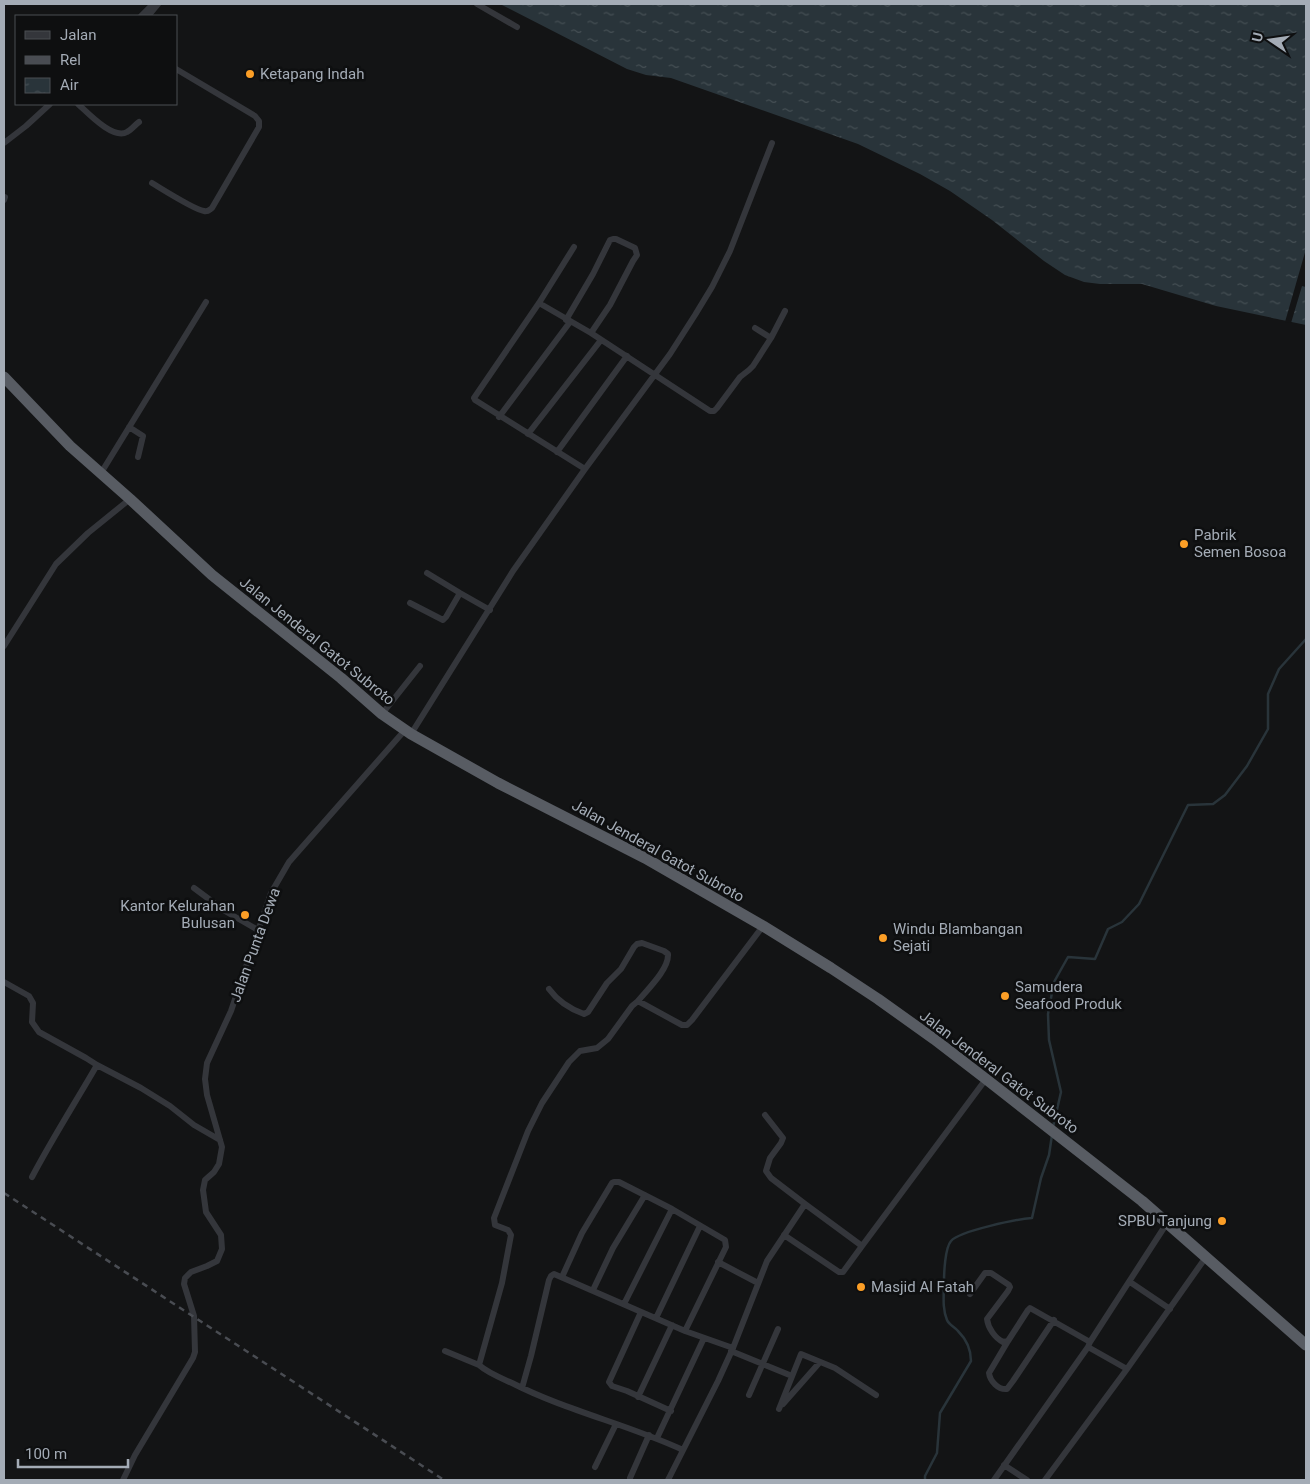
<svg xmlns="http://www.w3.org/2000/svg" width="1310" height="1484" font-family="Roboto,sans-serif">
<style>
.water{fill:url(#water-ripples)}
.pier{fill:#131415}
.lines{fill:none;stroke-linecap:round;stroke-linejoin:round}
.stream{stroke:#29343a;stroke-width:2.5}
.minor{stroke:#34363b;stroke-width:6}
.trunk{stroke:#585c63;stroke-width:11}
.rail{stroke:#494c52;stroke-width:2.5;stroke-dasharray:6 5;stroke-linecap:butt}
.poi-dot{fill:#fb9e26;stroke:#0e0f10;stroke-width:2}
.labels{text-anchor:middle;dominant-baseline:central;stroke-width:5;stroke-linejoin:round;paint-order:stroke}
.poi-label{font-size:15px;fill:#a4acb6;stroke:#0e0f10;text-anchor:start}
.street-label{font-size:15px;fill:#a4acb6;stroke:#0e0f10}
</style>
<defs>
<pattern id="water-ripples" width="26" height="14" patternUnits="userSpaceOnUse" patternTransform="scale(1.25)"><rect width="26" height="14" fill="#29343a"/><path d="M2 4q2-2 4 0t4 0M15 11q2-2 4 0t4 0" fill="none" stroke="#454f54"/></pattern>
</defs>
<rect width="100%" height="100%" fill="#131415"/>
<path class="water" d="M500,4H1306V325L1216,306L1142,284H1100L1084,282L1065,275L1044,261L992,220L950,191L920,174L858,144L671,78L646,75L627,69Z"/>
<path class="pier" d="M1306,249L1305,278L1306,279V287L1302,286L1291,323L1285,322Z"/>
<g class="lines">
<path class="stream" d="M1053,1127L1061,1092L1049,1040L1048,1014L1054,982L1068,957L1095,959L1108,929L1122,922L1139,904L1188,805L1213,804L1225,795L1247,766L1268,729V694L1279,669L1306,639
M925,1480V1476L937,1453L940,1413L971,1361C971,1350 966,1339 958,1331C955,1327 949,1325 947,1320C942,1308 944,1295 944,1282C944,1273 945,1248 951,1241C959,1231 1018,1219 1032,1218L1041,1178L1049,1155L1052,1135"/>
<path class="minor" d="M477,4L517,27
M141,16L153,4
M148,16L158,4
M78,104C88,113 113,140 127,132C131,130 135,125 139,122
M4,143L26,126L50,104
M152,183C162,189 195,210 204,211C208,212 209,210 212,208L259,127V121L255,116L176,69
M4,200L5,197
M574,247L539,303L474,398L475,400L585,469
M539,303L591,333L710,411H714L717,408L740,377L749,370L753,366L771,338L785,311
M566,320L593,274L610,240L613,239H616L635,248L637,255L633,261L610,305L591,333
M755,328L771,338
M499,417L570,322
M129,427L143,436L138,457
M528,434L601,340
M557,452L627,356
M101,473L206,302
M427,573L460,593L490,610
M410,603L443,620L446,617L460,593
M4,646L56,564L88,533L130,499
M382,714L420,666
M411,734L513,571L585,469L670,354L695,315L712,287L730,251L772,143
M194,888L225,911L258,930
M4,982L29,996L33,1003L32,1022L39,1032L86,1058L97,1065L141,1088L170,1106L194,1125L220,1140
M549,989C557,1000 570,1009 584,1014L588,1012L607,983L621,969L634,947L637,944L642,943L664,951L668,954C669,969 648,989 638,1001
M765,1115L783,1138L781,1143L770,1158L766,1171L771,1178L805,1204
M32,1177C52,1139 75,1103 97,1065
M784,1235L839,1272H843L862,1246
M718,1262L758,1283
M562,1277L582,1233L612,1183L614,1182H619L672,1209L725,1240L726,1247L685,1331
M1130,1282L1170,1309
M593,1290L613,1248L645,1195
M970,1294L985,1273H991L1009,1285L1010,1287L1008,1291L987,1319C988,1328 995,1338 1003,1342L1008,1341L1028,1310L1030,1308L1090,1342
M624,1304L672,1209
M641,1312L609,1382L612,1386L627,1391L671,1411
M656,1318L700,1226
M1008,1341L989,1373C990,1381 998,1390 1007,1389L1013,1381L1054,1320
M1088,1347L1127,1369
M445,1351L479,1365
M731,1351L792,1376
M522,1388L531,1356L549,1280L551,1276L554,1274L685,1331L733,1348
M749,1395L778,1329
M638,1397L672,1325
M783,1404L820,1362
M779,1409L801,1354L835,1368L876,1395
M657,1438L704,1338
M683,1450C627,1424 567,1411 512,1383C501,1378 488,1373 479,1365L502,1283L511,1235L508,1230L495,1225L494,1218L528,1131L542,1103L569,1062L580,1051L597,1048L608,1039L632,1006L638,1001L682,1025H687L692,1020L763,926
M1004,1465L1027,1480
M595,1467L616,1424
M630,1478L649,1435
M123,1480L135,1455L193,1358L195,1352L194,1316L184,1284L185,1278L191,1272L207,1266L217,1261L222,1249L221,1235L206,1212L203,1190L205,1180L214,1172L219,1164L222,1147L207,1095L205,1079L207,1063L231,1011L271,893L289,862L405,730
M668,1480L718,1381L733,1348L767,1261L805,1204L862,1246L986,1079
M994,1480L1088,1347L1090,1342L1167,1223
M1045,1480L1127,1369L1206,1257"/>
<path class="trunk" d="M4,377L70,446L130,499L212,575L341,678L382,714L411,734L498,783L645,858L763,926L831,968L878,999L934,1039L986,1079L1142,1201L1306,1345"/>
<path class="rail" d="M4,1193L444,1480"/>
</g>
<g class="poi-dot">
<circle cx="250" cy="74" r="5"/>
<circle cx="1184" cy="544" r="5"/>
<circle cx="245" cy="915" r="5"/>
<circle cx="883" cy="938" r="5"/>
<circle cx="1005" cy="996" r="5"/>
<circle cx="1222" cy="1221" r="5"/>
<circle cx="861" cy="1287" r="5"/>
</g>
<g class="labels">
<g class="poi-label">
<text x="260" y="74">Ketapang Indah</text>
<text x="1194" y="535">Pabrik<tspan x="1194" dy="17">Semen Bosoa</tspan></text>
<text x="235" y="906" text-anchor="end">Kantor Kelurahan<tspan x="235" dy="17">Bulusan</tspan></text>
<text x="893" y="929">Windu Blambangan<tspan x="893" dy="17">Sejati</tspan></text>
<text x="1015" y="987">Samudera<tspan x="1015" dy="17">Seafood Produk</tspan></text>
<text x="1212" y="1221" text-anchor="end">SPBU Tanjung</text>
<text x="871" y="1287">Masjid Al Fatah</text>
</g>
<g class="street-label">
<text transform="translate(317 641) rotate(39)">Jalan Jenderal Gatot Subroto</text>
<text transform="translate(658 851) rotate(29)">Jalan Jenderal Gatot Subroto</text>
<text transform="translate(255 945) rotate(-70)">Jalan Punta Dewa</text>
<text transform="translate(999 1072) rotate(37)">Jalan Jenderal Gatot Subroto</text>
</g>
</g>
<rect width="1310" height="1484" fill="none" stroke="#a4acb6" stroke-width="10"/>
<rect x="15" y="15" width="162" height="90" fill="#0e0f10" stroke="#4a4e52"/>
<rect x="25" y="31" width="25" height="8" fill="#34363b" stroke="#4a4e52"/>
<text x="60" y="40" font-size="15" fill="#a4acb6">Jalan</text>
<rect x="25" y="56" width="25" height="8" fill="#494c52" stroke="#4a4e52"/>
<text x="60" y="65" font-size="15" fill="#a4acb6">Rel</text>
<rect x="25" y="78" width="25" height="15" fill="url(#water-ripples)" stroke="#4a4e52"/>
<text x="60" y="90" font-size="15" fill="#a4acb6">Air</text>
<g transform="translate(1270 40) rotate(283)" stroke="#0e0f10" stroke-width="4" paint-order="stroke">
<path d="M0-4L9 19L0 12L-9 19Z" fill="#a4acb6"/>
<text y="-8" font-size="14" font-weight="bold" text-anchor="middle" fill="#a4acb6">U</text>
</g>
<path d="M18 1459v8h110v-8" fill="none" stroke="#a4acb6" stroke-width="2.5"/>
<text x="25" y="1459" font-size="15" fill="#a4acb6" stroke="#0e0f10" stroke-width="4" paint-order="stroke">100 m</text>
</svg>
